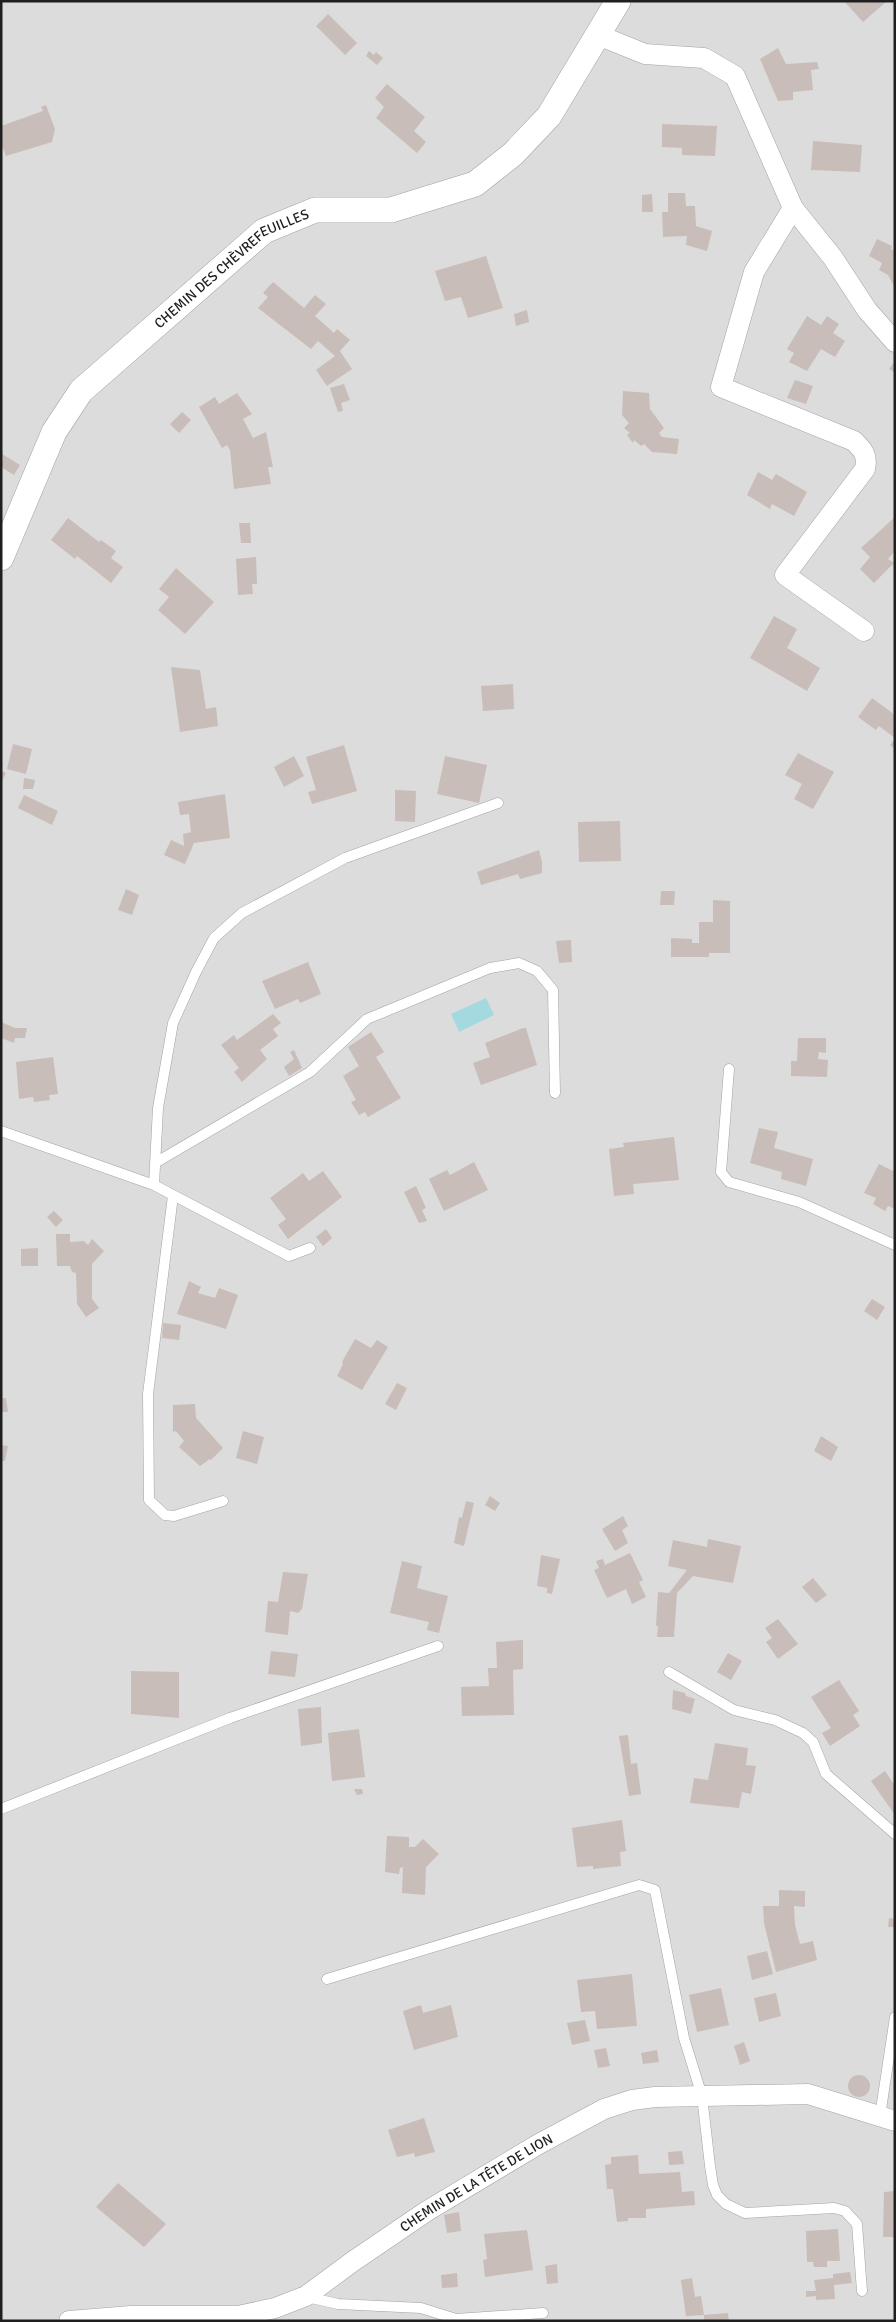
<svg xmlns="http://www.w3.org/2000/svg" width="896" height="2322" font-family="Signika,sans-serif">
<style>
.residential{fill:#dddcdc}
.water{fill:#a4dadf}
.building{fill:#c8bdb8}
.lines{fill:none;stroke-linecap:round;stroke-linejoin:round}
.service-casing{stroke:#a3a3a3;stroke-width:11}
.minor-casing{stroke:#a3a3a3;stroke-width:21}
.tertiary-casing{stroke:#a3a3a3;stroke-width:26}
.service{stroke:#fff;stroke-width:10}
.minor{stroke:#fff;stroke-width:20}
.tertiary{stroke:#fff;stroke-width:25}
.labels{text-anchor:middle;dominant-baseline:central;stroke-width:5;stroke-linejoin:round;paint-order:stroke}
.street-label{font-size:14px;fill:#1f1f1f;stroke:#fff}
</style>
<rect width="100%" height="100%" fill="#f0ebe5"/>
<path class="residential" d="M1,1H895V2321H1Z"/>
<path class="water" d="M486,998L494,1015L459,1032L451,1014Z"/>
<path class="building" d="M844,1H887L863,22Z
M328,14L357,43L345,55L316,26Z
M778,48L786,64L817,62L819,69L811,70L813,90L793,92V100L778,101L760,59Z
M369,51L374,55L376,52L383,58L377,65L366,56Z
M387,84L425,117L414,131L426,142L417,153L376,118L384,107L375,98Z
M46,105L55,129L52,142L6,156L1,143V126L43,111L41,107Z
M662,124L717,126L715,156L682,155V148L662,147Z
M813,141L862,145L860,172L811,170Z
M668,193H685L686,206H695L696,226L712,231L707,251L686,245L687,236L663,237L662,212H668Z
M652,194L653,212H642V195Z
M877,239L892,246L891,249L895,251V288L888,275L879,270L882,263L869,256Z
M486,256L503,308L468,318L461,297L445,301L435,271Z
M273,282L304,308L315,295L326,304L315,316L334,333L337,329L350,340L340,351L352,369L327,386L316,370L335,356L318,341L311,349L258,308L268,297L263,293Z
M527,310L529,322L516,326L514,314Z
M807,316L821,325L827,316L839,324L833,333L845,341L835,357L821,349L807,371L789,362L794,353L787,349Z
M895,361V373L889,369Z
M795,380L813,386L806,404L787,398Z
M344,384L350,400L341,403L343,411L338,412L330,388Z
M623,391L649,393L650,409L664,428L659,433L662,437L679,439L677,454L652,452L644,444L641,446L634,440L633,443L627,435L630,433L624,428L629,423L622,415Z
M237,393L252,414L243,419L253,438L266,432L273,467H268L271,484L234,489L230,450L227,445L222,448L199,407L215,397L219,404Z
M182,412L191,420L179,433L170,424Z
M2,454L20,465L14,475L1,467Z
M758,472L772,480L776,474L807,492L794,516L772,504L770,509L747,495Z
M895,517V551L888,559L894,563L874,583L860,569L870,557L861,548Z
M68,518L99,542L101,540L116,551L111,558L123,567L111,583L77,556L75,559L51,540Z
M239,523H250L251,543H241Z
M256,557L257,584H252L253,594L238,595L236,559Z
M176,568L214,602L185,634L158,610L169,597L159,589Z
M774,616L797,629L787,648L820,668L807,691L750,658Z
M171,667L200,670L206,709L216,707L218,726L180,732Z
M513,684L514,709L483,711L481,686Z
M872,698L895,715V738L879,726L876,730L858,717Z
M895,739V749L890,745Z
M13,744L32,749L26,774L7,769Z
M344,745L357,791L312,804L308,792L316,790L306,757Z
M798,753L834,772L813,809L794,799L802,784L785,775Z
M294,756L304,776L284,787L274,767Z
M445,756L487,765L479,803L437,794Z
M1,771L6,773L1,783Z
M24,778L35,780L33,789H23Z
M395,790L416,791L415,822L395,821Z
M225,794L230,838L194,843L185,864L164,855L171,840L184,846L183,834L191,832L189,814L180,815L178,802Z
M24,795L58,811L52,825L18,808Z
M620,821L621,861L579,862L578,822Z
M539,850L542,862V873L520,879L518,874L481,885L477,872Z
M126,889L139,895L132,915L118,910Z
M661,891H675L674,905H660Z
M713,900L730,901V953H709V957H671V938L692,939V943H699V922H713Z
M571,940L572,962L559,963L556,941Z
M308,962L321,994L300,1003L298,999L275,1009L262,981Z
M273,1014L281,1023L273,1029L278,1036L260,1050L267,1059L242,1082L234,1072L239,1068L221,1045L234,1035L237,1040Z
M1,1022L15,1028H27L25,1038H15L14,1043L1,1038Z
M523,1028H526L537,1065L481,1085L473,1063L490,1057L485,1043Z
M371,1032L384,1052L376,1057L401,1098L368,1117L365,1112L359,1115L351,1102L356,1100L343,1076L359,1066L348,1047Z
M798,1038H826V1053L819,1052L818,1059L828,1060L827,1077L791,1076V1061H797Z
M294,1050L302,1068L289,1076L284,1067L294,1059L290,1052Z
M53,1057L58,1094L49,1095L50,1100L34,1102L33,1097L19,1099L16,1062Z
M759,1128L778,1132L774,1148L813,1159L806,1186L781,1179L782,1172L750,1163Z
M674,1137L679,1180L633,1184L634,1194L614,1196L609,1149L624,1147L623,1143Z
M474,1162L488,1190L444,1211L429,1179L447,1170L450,1175Z
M879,1164L895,1172V1209L888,1206L885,1211L873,1204L876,1198L864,1193Z
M323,1171L342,1197L288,1239L278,1225L286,1219L270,1198L303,1173L309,1181Z
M416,1186L426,1208L422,1210L427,1221L419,1223L404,1192Z
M54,1211L63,1220L56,1227L47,1217Z
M326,1229L332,1238L323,1246L316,1237Z
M56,1234H70V1242L84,1241L88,1245L92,1239L104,1251L92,1264V1299L99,1308L86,1317L77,1304L76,1273L72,1272L70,1266H57Z
M38,1248V1266H21V1249Z
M189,1281L201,1287L198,1293L215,1298L219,1288L238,1295L226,1329L177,1314Z
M872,1299L885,1307L877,1320L864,1311Z
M163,1323L181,1325L179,1340L162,1338Z
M355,1339L371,1348L377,1340L388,1347L362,1390L337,1376L343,1364L342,1362Z
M397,1383L407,1388L396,1410L385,1404Z
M1,1398H6L8,1412H1Z
M195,1404L196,1418L223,1448L211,1460L210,1459L200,1466L179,1447L184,1441L176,1431L173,1432V1405Z
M243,1431L264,1437L257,1464L236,1458Z
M821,1436L838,1447L831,1461L814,1451Z
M1,1445L8,1446L5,1461H1Z
M490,1496L500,1503L495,1511L485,1505Z
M466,1501L474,1503L464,1546L454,1543L459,1517L462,1518Z
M623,1516L628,1526L622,1530L628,1543L615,1551L602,1529Z
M708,1539L741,1546L733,1583L693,1576L677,1593L674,1637H657L658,1626H656L658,1592L669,1593L687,1570L668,1566L673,1540L707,1547Z
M630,1553L643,1580L639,1582L646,1597L632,1604L626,1589L607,1598L594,1570L599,1568L596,1561L603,1559L605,1565Z
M541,1555L560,1559L552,1594L547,1593V1588L537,1586Z
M402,1561L422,1566L417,1588L448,1596L439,1633L427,1630L429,1622L390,1613Z
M283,1572L308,1574L302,1609L298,1613L290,1611L288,1635L265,1632L268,1601L278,1602Z
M813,1578L827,1595L816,1603L802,1587Z
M778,1619L798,1644L778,1659L766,1642L772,1638L765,1628Z
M523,1640V1669L513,1670L514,1715L462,1716L461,1687L489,1686L488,1668H497L496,1642Z
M271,1651L298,1654L295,1677L268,1674Z
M728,1653L742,1661L731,1680L717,1672Z
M131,1671L179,1672V1718L131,1714Z
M839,1680L859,1711L853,1715L860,1726L830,1746L822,1733L831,1728L811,1697Z
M673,1690L685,1693L686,1696L695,1699L691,1714L672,1709Z
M321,1707L322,1743L301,1746L298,1709Z
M359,1729L365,1777L332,1781L328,1733Z
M628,1735L631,1764L637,1763L641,1794L629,1796L619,1736Z
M715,1743L748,1748L746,1765L756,1766L751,1794L742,1792L739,1808L690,1803L694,1778L708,1780Z
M885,1771L895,1786V1815L871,1781Z
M354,1789H362L363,1794L357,1795Z
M622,1820L626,1851L620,1852L621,1866L593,1869V1866L577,1867L572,1828Z
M387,1836L409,1837V1847H415L423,1839L439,1854L426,1867L425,1895L402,1893L403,1867L400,1868L399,1874L385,1872Z
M779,1890L805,1891V1907L794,1906L795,1925L800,1944L813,1941L817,1960L776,1972L764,1923L763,1906H779Z
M889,1918L895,1919V1927H888Z
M767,1951L773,1974L752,1980L747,1956Z
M632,1974L637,2026L597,2029L595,2011L581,2012L577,1980Z
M721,1988L729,2025L697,2032L689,1995Z
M776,1993L781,2016L759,2022L754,1998Z
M421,2005L423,2013L451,2005L458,2037L414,2050L403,2011Z
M585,2020L590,2041L572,2045L567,2023Z
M744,2042L750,2061L740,2065L734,2046Z
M606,2048L610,2066L598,2068L594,2050Z
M657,2050L659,2062L643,2064L641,2053Z
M848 2086a11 11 0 1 1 22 0a11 11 0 1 1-22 0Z
M424,2118L435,2152L415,2157L414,2153L397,2157L388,2130Z
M682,2151L684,2164L669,2165L668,2152Z
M638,2155L639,2174L680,2172L682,2192L694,2191L695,2205L646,2209V2218H628V2221L617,2222L613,2189H607L605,2165L611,2164V2157Z
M118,2183L166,2224L144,2247L96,2207Z
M895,2191V2237H883L884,2192Z
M459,2212L461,2231L447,2233L444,2215Z
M838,2229L840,2261H827V2267H814L813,2262H807L806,2231Z
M527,2230L533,2270L485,2277L483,2260L487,2259L484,2234Z
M557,2264L558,2283L547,2284L545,2266Z
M850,2272L852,2283L834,2285L835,2299L816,2300V2296L806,2297V2291H816L814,2280L833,2278V2274Z
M457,2273L458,2287L442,2288L441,2275Z
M692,2278L695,2297L701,2296L704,2315L686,2316L681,2280Z
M728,2313L729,2321H704V2315Z"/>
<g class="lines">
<defs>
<path id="service" d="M729,1069L721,1172L729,1182L799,1202L895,1245
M1,1131L154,1185L289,1256L310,1248
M155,1163L310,1072L367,1019L490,968L519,963L537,971L553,990L555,1093
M154,1185L158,1108L173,1023L196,972L214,938L242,913L345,858L498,803
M173,1196L148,1394L149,1500L165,1515L174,1516L223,1501
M669,1672L734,1710L775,1720L803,1733L813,1742L826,1774L895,1834
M1,1809L230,1718L438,1646
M327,1979L639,1885L655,1890L684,2038L702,2096L710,2166L713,2185L717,2195L726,2204L745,2213L834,2208L845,2211L857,2224L862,2291
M880,2116L895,2017
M307,2297L338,2304L421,2308L456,2319L543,2313"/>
<g id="minor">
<path d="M598,35L645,54L704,58L735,76L793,208L833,258L867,310L895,342"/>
<path d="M793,208L754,272L721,387L854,441C863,450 868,455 865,469L785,575L864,631"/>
<path id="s1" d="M69,2321L131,2316H238L275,2308L306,2296L352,2262L427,2211L537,2145L604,2109L632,2100L655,2097L808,2094L895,2121"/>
</g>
<g id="tertiary">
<path id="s2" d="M1,558L54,432L81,391L264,231L315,210H391L475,184L513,154L549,116L618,1"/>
</g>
</defs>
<use href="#service" class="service-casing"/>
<use href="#minor" class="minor-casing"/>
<use href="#tertiary" class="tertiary-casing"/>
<use href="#service" class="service"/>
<use href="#minor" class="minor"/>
<use href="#tertiary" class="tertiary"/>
</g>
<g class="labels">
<g class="street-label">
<text stroke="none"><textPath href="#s2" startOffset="381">CHEMIN DES CHÈVREFEUILLES</textPath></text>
<text stroke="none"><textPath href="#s1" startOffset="445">CHEMIN DE LA TÊTE DE LION</textPath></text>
</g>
</g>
<rect width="896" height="2322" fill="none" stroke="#1f1f1f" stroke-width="5"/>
</svg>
